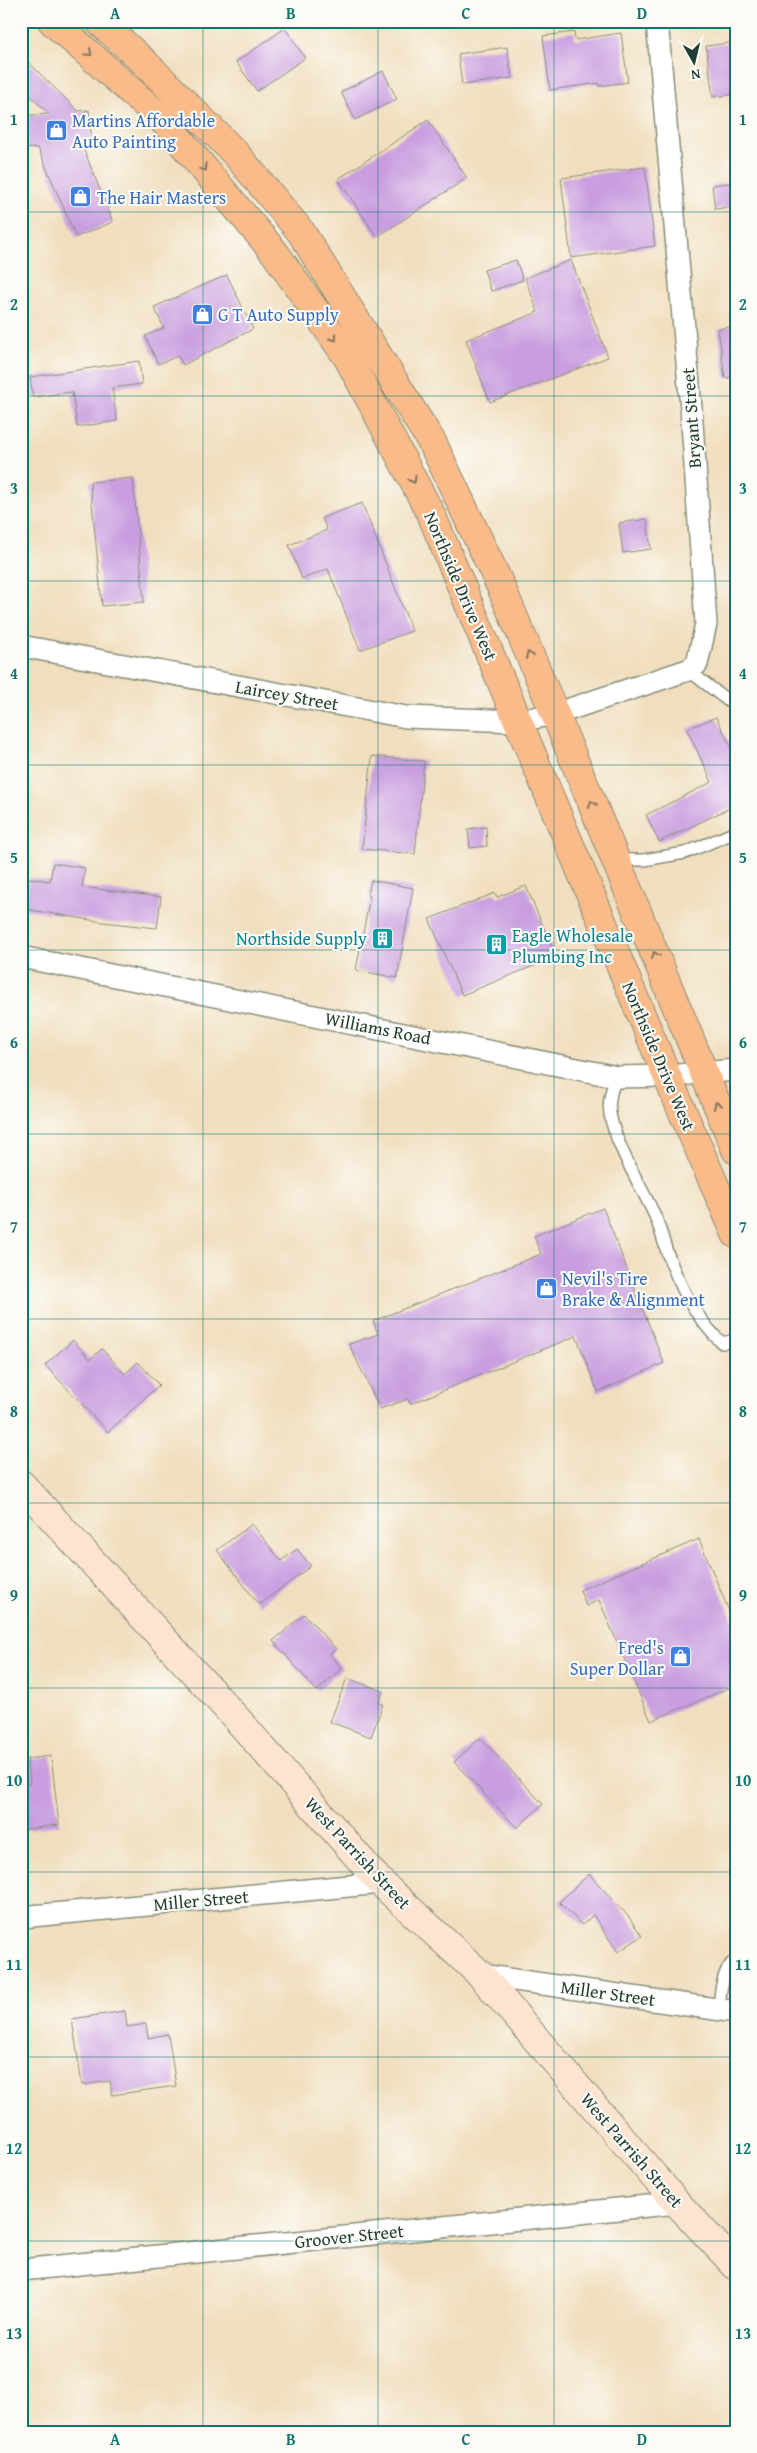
<svg xmlns="http://www.w3.org/2000/svg" width="757" height="2453" font-family="'Gentium Book Plus',serif">
<style>
.building{fill:#c99ee0}
.lines{fill:none;stroke-linecap:round;stroke-linejoin:round}
.lane-casing{stroke:#888e79;stroke-width:14}
.street-casing{stroke:#888e79;stroke-width:24}
.secondary-casing{stroke:#888e79;stroke-width:30}
.primary-casing{stroke:#888e79;stroke-width:30}
.lane{stroke:#fff;stroke-width:11}
.street{stroke:#fff;stroke-width:21}
.secondary{stroke:#fde4d1;stroke-width:28}
.primary{stroke:#fabb8b;stroke-width:28}
.oneway{stroke:#82765b}
.grid{fill:none;stroke:#0f766e;stroke-width:1;stroke-opacity:0.55}
.labels{text-anchor:middle;dominant-baseline:central;stroke-width:4;stroke-linejoin:round;paint-order:stroke}
.shop-label{font-size:18px;fill:#366cbe;stroke:#fdfcf7;text-anchor:start}
.street-label{font-size:18px;fill:#1f3d34;stroke:#fdfcf7}
.culture-label{font-size:18px;fill:#0d838f;stroke:#fdfcf7;text-anchor:start}
.neatline{fill:none;stroke:#0f766e;stroke-width:2}
.grid-label{font-size:16px;text-anchor:middle;font-weight:bold;fill:#0f766e}
</style>
<rect width="100%" height="100%" fill="#fdfcf7"/>
<filter id="ink" filterUnits="userSpaceOnUse"><feTurbulence type="fractalNoise" baseFrequency=".02" numOctaves="2"/><feDisplacementMap in="SourceGraphic" scale="10" xChannelSelector="R" yChannelSelector="G"/><feConvolveMatrix kernelMatrix="1 2 1 2 8 2 1 2 1" color-interpolation-filters="sRGB"/></filter>
<filter id="wash" filterUnits="userSpaceOnUse"><feTurbulence type="fractalNoise" baseFrequency=".0096" numOctaves="4" result="noise"/><feDisplacementMap in="SourceGraphic" scale="20" xChannelSelector="R" yChannelSelector="G"/><feGaussianBlur stdDeviation="1.12" result="paint"/><feColorMatrix in="noise" values="0 0 0 0 0 0 0 0 0 0 0 0 0 0 0 0 0 1.4 0 .05"/><feComposite in="paint" operator="in"/></filter>
<g filter="url(#wash)">
<rect width="100%" height="100%" fill="#f0debe"/>
<g id="blocks">
<path class="building" d="M285,28L305,58L257,91L236,62Z
M574,32L575,40L621,33L628,82L599,86V83L550,90L543,36Z
M736,42V94L713,97L706,46Z
M507,47L512,78L462,85L458,54Z
M21,55L78,111L89,110L92,144L82,145L113,222L76,237L38,148L21,149V116L49,114L21,87Z
M383,71L397,99L355,120L341,92Z
M428,120L467,178L377,237L338,179Z
M645,167L655,246L571,258L561,178Z
M736,182V206L715,209L712,185Z
M516,260L523,280L491,291L484,270Z
M571,260L608,357L490,402L466,340L538,312L525,278Z
M227,275L253,329L183,365L178,356L158,364L145,336L164,328L154,307Z
M736,326V377L725,378L718,329Z
M139,361L142,384L112,388L117,421L77,427L72,392L33,397L30,377Z
M133,478L144,602L102,606L90,482Z
M362,503L412,631L360,650L328,569L302,579L289,545L327,530L322,518Z
M647,519L651,549L623,553L619,523Z
M716,717L736,756V805L659,842L646,815L712,782L687,729Z
M372,756L424,761L415,854L362,849Z
M486,827L487,846L470,848L468,829Z
M53,863L85,868L82,887L161,897L157,928L103,922L24,909L29,878L50,881Z
M371,880L413,888L397,978L356,970L370,896L368,895Z
M526,886L556,957L462,995L429,919L495,893L497,897Z
M603,1208L664,1363L598,1392L576,1336L410,1404L408,1399L380,1409L349,1344L378,1334L373,1321L541,1254L534,1236Z
M73,1340L90,1359L102,1349L125,1374L138,1362L159,1385L108,1432L45,1365Z
M252,1524L281,1561L297,1549L311,1566L259,1605L217,1550Z
M699,1539L736,1628V1685L651,1721L599,1600L586,1606L580,1590Z
M304,1614L336,1649L330,1654L342,1668L317,1691L273,1641Z
M347,1678L383,1691L379,1703L383,1704L371,1737L330,1722Z
M480,1738L543,1804L517,1828L454,1762Z
M51,1756L59,1825L21,1830V1785L30,1784L27,1759Z
M589,1874L628,1916L642,1936L618,1952L593,1915L582,1925L559,1902Z
M125,2011L127,2027L146,2024L148,2038L168,2034L176,2086L112,2095L110,2081L82,2085L72,2019Z"/>
</g>
</g>
<g filter="url(#ink)">
<use href="#blocks" fill-opacity="0" stroke="#888e79" stroke-width="1"/>
<g class="lines">
<defs>
<path id="lane" d="M688,670L736,707
M615,860H644L685,853L736,832
M617,1077C611,1090 608,1100 610,1114C615,1144 642,1188 655,1216C660,1228 663,1240 667,1252C679,1285 696,1319 722,1343L736,1340
M719,2009C720,1994 722,1968 736,1960"/>
<path id="street" d="M21,646L406,717L518,721L555,714L688,670L697,664L706,624L691,408L657,21
M21,957L617,1077L667,1076L736,1070
M21,1917L381,1883
M481,1975L736,2012
M21,2270L677,2203"/>
<path id="secondary" d="M21,1484L236,1718L381,1883L481,1975L677,2203L736,2266"/>
<path id="primary" d="M52,21L162,119L275,253L348,358L431,514L667,1076L736,1234
M99,21L144,62L235,153L301,232L433,444L501,587L555,714L736,1150"/>
</defs>
<use href="#lane" class="lane-casing"/>
<use href="#street" class="street-casing"/>
<use href="#secondary" class="secondary-casing"/>
<use href="#primary" class="primary-casing"/>
<use href="#lane" class="lane"/>
<use href="#street" class="street"/>
<use href="#secondary" class="secondary"/>
<use href="#primary" class="primary"/>
</g>
<defs><path id="oneway-chevron" d="M-2-3.5L2.5 0L-2 3.5" fill="none" stroke-width="1.6" stroke-linecap="round" stroke-linejoin="round" transform="scale(1.25)"/></defs>
<g class="oneway">
<use href="#oneway-chevron" transform="translate(89 53) rotate(42)"/>
<use href="#oneway-chevron" transform="translate(204 168) rotate(50)"/>
<use href="#oneway-chevron" transform="translate(334 338) rotate(55)"/>
<use href="#oneway-chevron" transform="translate(413 480) rotate(62)"/>
<use href="#oneway-chevron" transform="translate(529 655) rotate(-113)"/>
<use href="#oneway-chevron" transform="translate(592 804) rotate(-112)"/>
<use href="#oneway-chevron" transform="translate(655 955) rotate(-112)"/>
<use href="#oneway-chevron" transform="translate(717 1105) rotate(-113)"/>
</g>
</g>
<path class="grid" d="M203,21V2432M378,21V2432M554,21V2432M21,212H736M21,396H736M21,581H736M21,765H736M21,950H736M21,1134H736M21,1319H736M21,1503H736M21,1688H736M21,1872H736M21,2057H736M21,2241H736"/>
<defs>
<symbol id="shop-square" viewBox="-11 -11 22 22"><rect x="-9" y="-9" width="18" height="18" rx="4" fill="#3f7fe0" stroke="#fdfcf7"/><path d="M-5-2.5h2.3a2.7 3.5 0 0 1 5.4 0H5L5.5 6h-11ZM-1.5-2.5h3a1.5 2.3 0 0 0-3 0Z" fill="#fff"/></symbol>
<symbol id="building-square" viewBox="-11 -11 22 22"><rect x="-9" y="-9" width="18" height="18" rx="4" fill="#0f9aa8" stroke="#fdfcf7"/><path d="M-4-6H4V6H1V3H-1V6H-4ZM-2.5-4.3h1.7v1.8h-1.7ZM.8-4.3h1.7v1.8H.8ZM-2.5-1h1.7V.8h-1.7ZM.8-1h1.7V.8H.8Z" fill="#fff"/></symbol>
</defs>
<g fill-rule="evenodd">
<use href="#shop-square" x="44" y="118" width="25" height="25"/>
<use href="#shop-square" x="68" y="184" width="25" height="25"/>
<use href="#shop-square" x="190" y="302" width="25" height="25"/>
<use href="#building-square" x="370" y="926" width="25" height="25"/>
<use href="#building-square" x="484" y="932" width="25" height="25"/>
<use href="#shop-square" x="534" y="1276" width="25" height="25"/>
<use href="#shop-square" x="668" y="1644" width="25" height="25"/>
</g>
<g class="labels">
<g class="shop-label">
<text x="72" y="120">Martins Affordable<tspan x="72" dy="21">Auto Painting</tspan></text>
<text x="97" y="197">The Hair Masters</text>
<text x="218" y="314">G T Auto Supply</text>
<text x="562" y="1278">Nevil's Tire<tspan x="562" dy="21">Brake &amp; Alignment</tspan></text>
<text x="664" y="1647" text-anchor="end">Fred's<tspan x="664" dy="21">Super Dollar</tspan></text>
</g>
<g class="street-label">
<text transform="translate(691 418) rotate(-94)">Bryant Street</text>
<text transform="translate(461 586) rotate(67)">Northside Drive West</text>
<text transform="translate(287 695) rotate(10)">Laircey Street</text>
<text transform="translate(378 1028) rotate(11)">Williams Road</text>
<text transform="translate(659 1056) rotate(67)">Northside Drive West</text>
<text transform="translate(358 1853) rotate(47)">West Parrish Street</text>
<text transform="translate(201 1900) rotate(-5)">Miller Street</text>
<text transform="translate(608 1993) rotate(8)">Miller Street</text>
<text transform="translate(632 2150) rotate(49)">West Parrish Street</text>
<text transform="translate(349 2236) rotate(-6)">Groover Street</text>
</g>
<g class="culture-label">
<text x="512" y="935">Eagle Wholesale<tspan x="512" dy="21">Plumbing Inc</tspan></text>
<text x="367" y="938" text-anchor="end">Northside Supply</text>
</g>
</g>
<rect width="757" height="2453" fill="none" stroke="#fdfcf7" stroke-width="55"/>
<g transform="translate(694 62) rotate(172)" stroke="#fdfcf7" stroke-width="4" paint-order="stroke">
<path d="M0-4L9 19L0 12L-9 19Z" fill="#1f3d34"/>
<text y="-8" font-size="14" font-weight="bold" text-anchor="middle" fill="#1f3d34">N</text>
</g>
<rect x="28" y="28" width="702" height="2398" class="neatline"/>
<g class="grid-label">
<text x="115" y="19">A</text>
<text x="291" y="19">B</text>
<text x="466" y="19">C</text>
<text x="642" y="19">D</text>
<text x="14" y="125">1</text>
<text x="743" y="125">1</text>
<text x="14" y="310">2</text>
<text x="743" y="310">2</text>
<text x="14" y="494">3</text>
<text x="743" y="494">3</text>
<text x="14" y="679">4</text>
<text x="743" y="679">4</text>
<text x="14" y="863">5</text>
<text x="743" y="863">5</text>
<text x="14" y="1048">6</text>
<text x="743" y="1048">6</text>
<text x="14" y="1232">7</text>
<text x="743" y="1232">7</text>
<text x="14" y="1417">8</text>
<text x="743" y="1417">8</text>
<text x="14" y="1601">9</text>
<text x="743" y="1601">9</text>
<text x="14" y="1786">10</text>
<text x="743" y="1786">10</text>
<text x="14" y="1970">11</text>
<text x="743" y="1970">11</text>
<text x="14" y="2154">12</text>
<text x="743" y="2154">12</text>
<text x="14" y="2339">13</text>
<text x="743" y="2339">13</text>
<text x="115" y="2445">A</text>
<text x="291" y="2445">B</text>
<text x="466" y="2445">C</text>
<text x="642" y="2445">D</text>
</g>
</svg>
